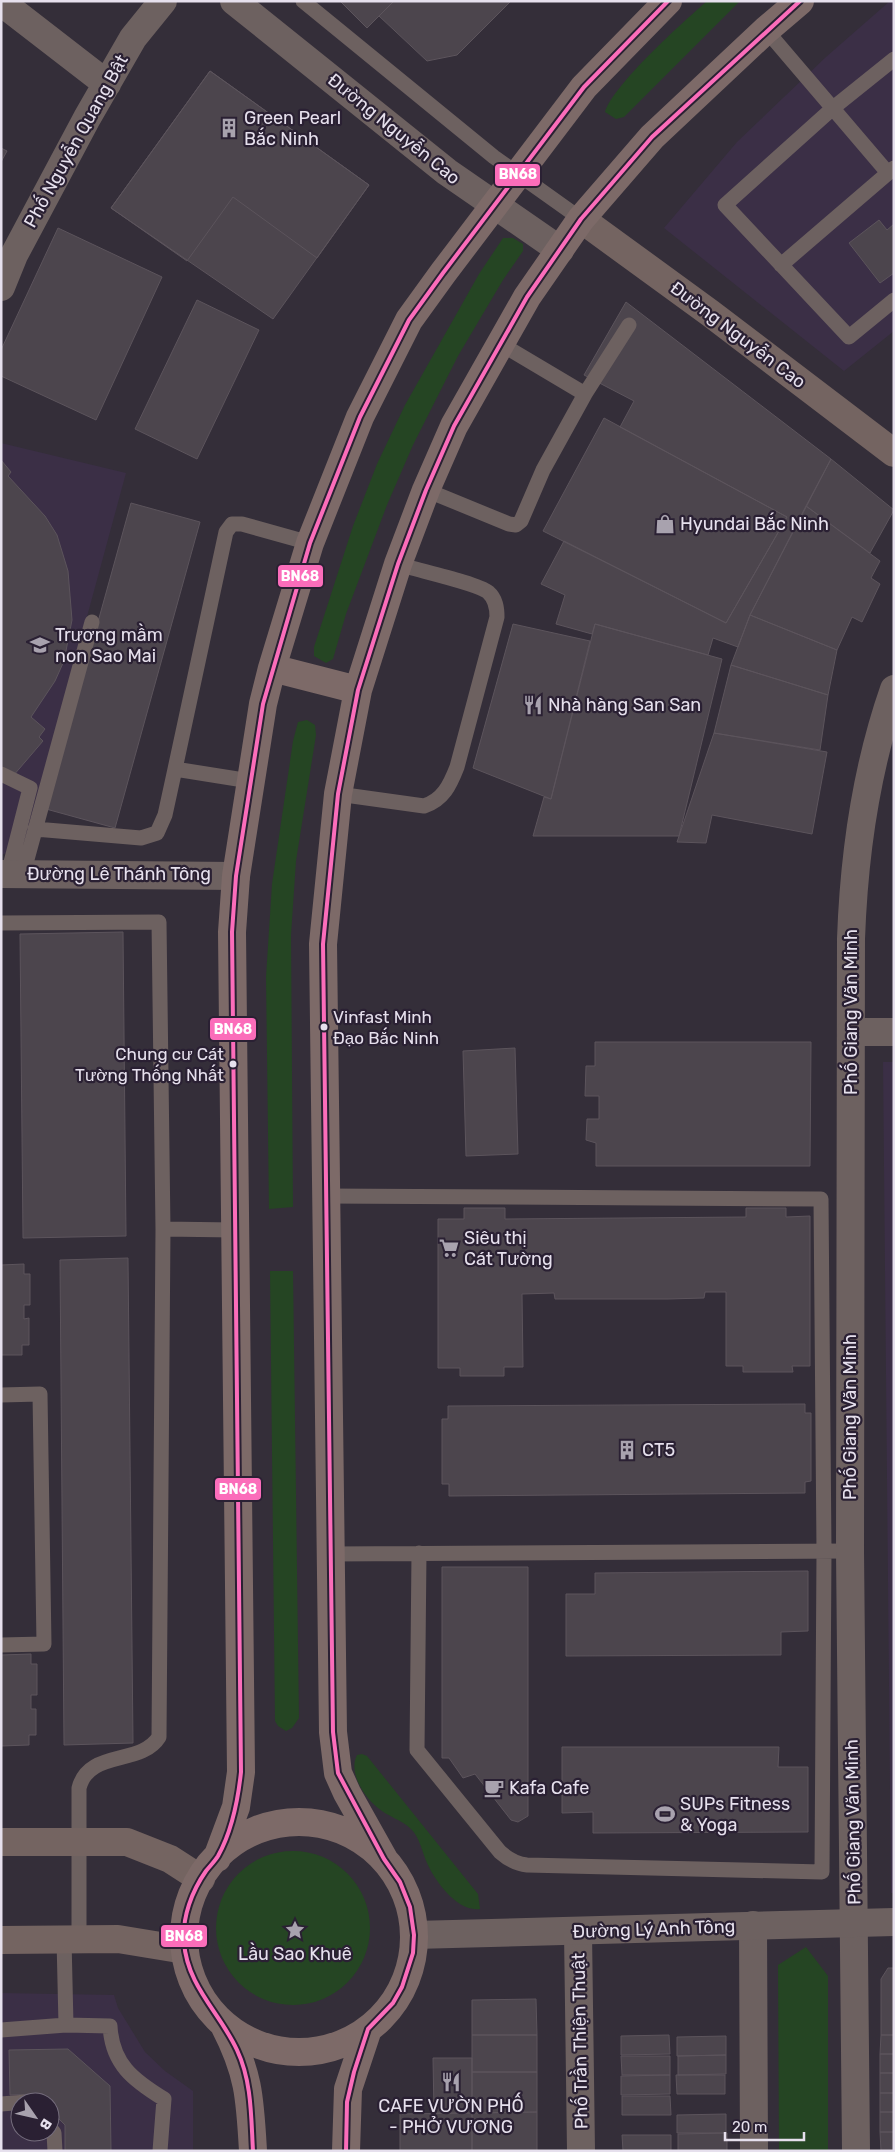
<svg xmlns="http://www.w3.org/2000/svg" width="895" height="2152" font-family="Rubik,sans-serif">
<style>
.built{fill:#3b2f46;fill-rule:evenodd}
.green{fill:#254523}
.building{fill:#4c454d;stroke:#5c545c}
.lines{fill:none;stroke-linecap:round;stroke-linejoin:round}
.service{stroke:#6d6160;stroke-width:15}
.minor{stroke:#6d6160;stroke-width:28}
.tertiary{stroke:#6d6160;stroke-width:28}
.secondary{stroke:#746461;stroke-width:28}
.primary{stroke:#7d6a68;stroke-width:28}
.bus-1-casing{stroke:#2a2033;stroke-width:8}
.bus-1{stroke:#fb6dba;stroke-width:4}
.bus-dot{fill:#e6e0ed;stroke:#2a2033;stroke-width:2}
.labels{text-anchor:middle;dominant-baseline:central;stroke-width:4.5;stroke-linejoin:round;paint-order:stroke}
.bus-label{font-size:17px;fill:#e6e0ed;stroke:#2a2033;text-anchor:start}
.poi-label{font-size:18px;fill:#e6e0ed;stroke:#2a2033;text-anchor:start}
.street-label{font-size:18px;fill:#e6e0ed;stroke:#2a2033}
.line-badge{stroke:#2a2033;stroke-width:2}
.badge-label{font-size:14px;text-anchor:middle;font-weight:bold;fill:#fff}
</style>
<rect width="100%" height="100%" fill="#342e39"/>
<path class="built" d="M890,1H894V331L844,371L664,228L737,142L826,57Z
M1,443L126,473L28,834L21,848L1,855Z
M883,1062H894V1893H891Z
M1,1993L114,1995L118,2008L145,2052L165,2071L193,2091V2151H1ZM20,2102H50V2132H20Z"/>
<path class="green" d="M707,1H740L624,117L616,119L605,112C614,84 682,23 707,1Z
M503,238H513L523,244V251L503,280L458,356L413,445L387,505L346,614L333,659L326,663L314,656V647L353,526L377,464L405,405L479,274Z
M307,720L315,725L316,735L296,861L291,935L293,1207L269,1209L266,977L272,884L293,741L298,722Z
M270,1271H293L299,1718L292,1728L286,1731L278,1726L275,1721Z
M362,1754L367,1756L478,1894L480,1909C457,1912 435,1881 427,1863C422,1852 420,1838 411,1829C402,1820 387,1816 378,1808C364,1797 348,1772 357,1755Z
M216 1928a77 77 0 1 1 154 0a77 77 0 1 1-154 0Z
M806,1947L828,1976V2151H779L778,1965Z"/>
<path class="building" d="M340,1H394L367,28Z
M394,1H511L457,55L427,61L379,16Z
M210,71L369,185L317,258L233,197L187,261L111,208Z
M210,71L369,185L273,319L111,208Z
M1,148L7,151L1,162Z
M879,220L887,230L894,224V273L880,283L849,243Z
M58,228L162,277L96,420L1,376V350Z
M197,300L259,330L197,459L135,429Z
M626,302L831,459L750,615L738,647L713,638L708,655L595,624L592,634L556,624L565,595L541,584L564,541L726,623L787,517L620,427L634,401L584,375Z
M604,418L787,517L726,623L543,531Z
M831,459L894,510L870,553L806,506Z
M1,460L11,472L8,476L45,516L57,535L68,571L72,620L64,661L55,681L31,717L45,729L39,737L43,741L13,776L1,767Z
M131,503L200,522L115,828L46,809Z
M806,506L880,561L871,578L880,584L862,622L852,617L837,650L750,615Z
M750,615L837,650L828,695L731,665Z
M513,624L590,641L551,799L473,768Z
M595,624L722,659L679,836H533L544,797L551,799Z
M731,665L828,695L820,750L714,733Z
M714,733L827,752L812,834L712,815L706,843L677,842Z
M123,932L126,1236L23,1238L20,934Z
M595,1042H811L810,1166H596V1143L586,1140L587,1119H599V1096H585L586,1066H595Z
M515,1048L518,1154L466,1156L463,1051Z
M464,1208H505V1219L746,1217V1208H786V1217L810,1216V1366H792L793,1372H743V1366H726V1292H705L704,1298L668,1299H555L554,1293L522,1294L523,1367H504V1376H460V1368H438V1219H464Z
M128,1258L133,1743L64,1745L60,1260Z
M24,1264V1274H30V1305H24V1319L29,1318V1345H22V1355H1V1265Z
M805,1404V1413H811V1481L805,1482V1493L449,1496V1484H442V1419H448V1406Z
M442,1567H528V1816L518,1822L511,1820L475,1774L463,1778L449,1758H442Z
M808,1571V1631L781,1632V1655L566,1656V1594H595V1573Z
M31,1654V1664H37V1695H31V1709H36V1735H29V1745L1,1746V1655Z
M562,1747H779L778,1767H808V1832L593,1833V1812L562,1813Z
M888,1968H894V2035H881V1979Z
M536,1999L537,2035H472V2000Z
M472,2035H537V2072H472Z
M669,2035L670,2054L621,2055V2036Z
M881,2035H894V2054H880Z
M726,2036V2055L677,2056V2037Z
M68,2049L110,2086L111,2151H65V2125L59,2119L50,2125V2102H44L37,2094L10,2095L9,2050Z
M880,2054H894V2073H880Z
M726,2055V2074L678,2075V2056Z
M621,2056H670V2075H622Z
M433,2058H472V2113H434Z
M472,2072H537V2112L472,2113Z
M880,2073H894V2093H880Z
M670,2075V2094L621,2095V2076Z
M676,2075H725V2094H677Z
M880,2093H894V2112H880Z
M622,2096H670L671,2115H622Z
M537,2112V2151H472V2113Z
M880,2112H894V2132H880Z
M472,2113V2151H400V2114Z
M726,2114V2133H677V2115Z
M880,2132H894V2151H881Z
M727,2133V2151H678V2134Z
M622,2135H671V2151H623Z"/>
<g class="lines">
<path class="service" d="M303,1L494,157L581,219
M766,30L888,173
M894,59L833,108L725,205L849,337L894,300
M781,265L894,168
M585,394L629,325
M426,490L509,524L516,525L521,521L543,470L585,394L501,344
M1,774L30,788L8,874
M250,781L175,769L226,532L232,524H242L310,543
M338,794L424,806C443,800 450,785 457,767L497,617C497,608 496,599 488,592C477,583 416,570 398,564
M35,829L141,838L157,833L165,815L175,769
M23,874L92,622
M1,923L159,922L163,1229
M324,1196L821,1199L824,1551L822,1872L527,1865C516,1864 508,1859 500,1852L417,1750L419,1553
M1,1395L40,1394L44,1644L1,1645
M330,1554L850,1551
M64,1939L66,2025
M79,1939V1788C89,1749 141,1766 159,1737L163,1229L235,1230
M1,2030L66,2025L110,2026C112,2064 133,2080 164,2099L160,2151
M1,2104L27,2102
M50,2128L54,2133L55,2151"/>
<path class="minor" d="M1,2L107,84
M1,287L14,255L87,118L133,38L163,1
M753,1925L754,2151
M578,1932L581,2151
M856,2151L850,1551L851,939C854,854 866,769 894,689"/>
<path class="tertiary" d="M234,1L447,172L560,250
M1,874L236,876
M851,1032H894
M414,1935L894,1922"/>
<path class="secondary" d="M581,219L710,313L894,453
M1,1842H127L170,1859L201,1879
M1,1940L118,1939L185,1950"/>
<path class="primary" d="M272,668L358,690
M184 1937a115 115 0 1 1 230 0a115 115 0 1 1-230 0Z
M217,1858L236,1807L241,1772L232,932L236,876L263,704L272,668L310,543L360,417L409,320L443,273L584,87L668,1
M384,1859L347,1793L338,1773L333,1732L323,944L338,794L358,690L398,564L426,490L454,426L527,297L581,219L652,137L766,30L800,1
M224,2025C249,2073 250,2098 253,2151
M346,2151L348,2089L368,2029"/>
<defs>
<path id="bus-1" d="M253,2151C251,2117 252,2082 237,2050C220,2013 187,1986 184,1942C182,1917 192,1891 206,1871C210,1866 215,1861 218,1856C232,1831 238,1800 241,1772L232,932L236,876L263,704L310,543L360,417L409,320L443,273L584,87L668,1
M346,2151L347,2102L354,2072L368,2029L393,2003L402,1987L413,1953L414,1935L410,1907L400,1882L384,1859L338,1773L333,1732L323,944L338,794L358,690L398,564L426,490L454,426L527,297L581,219L652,137L800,1"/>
</defs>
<use href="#bus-1" class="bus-1-casing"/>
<use href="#bus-1" class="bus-1"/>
</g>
<defs>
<symbol id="building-bare" viewBox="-9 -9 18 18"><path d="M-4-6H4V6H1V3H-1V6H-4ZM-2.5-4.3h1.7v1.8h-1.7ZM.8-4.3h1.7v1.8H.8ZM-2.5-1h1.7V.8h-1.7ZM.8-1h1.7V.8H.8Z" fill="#a8a2ae" stroke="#2a2033" stroke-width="2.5" paint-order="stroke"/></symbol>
<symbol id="shop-bare" viewBox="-9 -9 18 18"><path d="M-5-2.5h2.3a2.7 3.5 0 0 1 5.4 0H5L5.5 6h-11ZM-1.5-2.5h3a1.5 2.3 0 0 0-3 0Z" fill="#a8a2ae" stroke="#2a2033" stroke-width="2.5" paint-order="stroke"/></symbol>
<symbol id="school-bare" viewBox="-9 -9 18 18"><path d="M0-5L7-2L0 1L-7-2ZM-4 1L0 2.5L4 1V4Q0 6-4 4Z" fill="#a8a2ae" stroke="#2a2033" stroke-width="2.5" paint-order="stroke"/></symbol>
<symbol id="restaurant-bare" viewBox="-9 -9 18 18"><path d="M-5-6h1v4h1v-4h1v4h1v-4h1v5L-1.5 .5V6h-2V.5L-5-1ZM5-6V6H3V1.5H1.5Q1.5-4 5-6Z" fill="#a8a2ae" stroke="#2a2033" stroke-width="2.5" paint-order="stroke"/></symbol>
<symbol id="supermarket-bare" viewBox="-9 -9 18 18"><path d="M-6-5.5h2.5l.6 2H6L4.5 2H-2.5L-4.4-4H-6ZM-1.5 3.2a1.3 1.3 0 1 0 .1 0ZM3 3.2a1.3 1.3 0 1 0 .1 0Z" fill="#a8a2ae" stroke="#2a2033" stroke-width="2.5" paint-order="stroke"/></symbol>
<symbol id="cafe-bare" viewBox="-9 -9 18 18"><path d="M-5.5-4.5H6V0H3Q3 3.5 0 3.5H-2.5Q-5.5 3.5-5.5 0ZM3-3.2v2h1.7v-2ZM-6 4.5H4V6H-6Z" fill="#a8a2ae" stroke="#2a2033" stroke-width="2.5" paint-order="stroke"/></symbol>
<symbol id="stadium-bare" viewBox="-9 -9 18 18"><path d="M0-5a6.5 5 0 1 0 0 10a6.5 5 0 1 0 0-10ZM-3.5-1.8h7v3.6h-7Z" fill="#a8a2ae" stroke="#2a2033" stroke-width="2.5" paint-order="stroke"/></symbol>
<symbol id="sight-bare" viewBox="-9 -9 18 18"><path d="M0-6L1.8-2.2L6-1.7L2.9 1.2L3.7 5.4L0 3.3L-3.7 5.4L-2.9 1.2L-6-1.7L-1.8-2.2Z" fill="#a8a2ae" stroke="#2a2033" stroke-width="2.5" paint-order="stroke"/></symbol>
</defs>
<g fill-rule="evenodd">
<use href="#building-bare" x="215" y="114" width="28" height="28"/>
<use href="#shop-bare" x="651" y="510" width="28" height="28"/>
<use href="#school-bare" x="26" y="631" width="28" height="28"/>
<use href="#restaurant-bare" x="519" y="691" width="28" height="28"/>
<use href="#supermarket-bare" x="435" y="1234" width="28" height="28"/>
<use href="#building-bare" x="613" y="1436" width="28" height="28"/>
<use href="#cafe-bare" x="480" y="1774" width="28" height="28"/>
<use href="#stadium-bare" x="651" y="1800" width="28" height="28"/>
<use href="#sight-bare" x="281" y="1916" width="28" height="28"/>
<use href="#restaurant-bare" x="437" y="2068" width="28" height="28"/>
</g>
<g class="bus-dot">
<circle cx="324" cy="1027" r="4.5"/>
<circle cx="233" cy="1064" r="4.5"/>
</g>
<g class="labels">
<g class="bus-label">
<text x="333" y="1017">Vinfast Minh<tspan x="333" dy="21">Đạo Bắc Ninh</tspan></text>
<text x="224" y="1054" text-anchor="end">Chung cư Cát<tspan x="224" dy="21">Tường Thống Nhất</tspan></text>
</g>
<g class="poi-label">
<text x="244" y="118">Green Pearl<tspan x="244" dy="21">Bắc Ninh</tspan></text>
<text x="680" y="524">Hyundai Bắc Ninh</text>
<text x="55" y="635">Trương mầm<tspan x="55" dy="21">non Sao Mai</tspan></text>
<text x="548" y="705">Nhà hàng San San</text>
<text x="464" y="1238">Siêu thị<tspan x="464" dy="21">Cát Tường</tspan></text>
<text x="642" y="1450">CT5</text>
<text x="509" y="1788">Kafa Cafe</text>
<text x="680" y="1804">SUPs Fitness<tspan x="680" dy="21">&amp; Yoga</tspan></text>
<text x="295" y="1954" text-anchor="middle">Lầu Sao Khuê</text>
<text x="451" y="2106" text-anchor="middle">CAFE VƯỜN PHỐ<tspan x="451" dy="21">- PHỞ VƯƠNG</tspan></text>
</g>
<g class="street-label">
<text transform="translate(394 129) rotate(39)">Đường Nguyễn Cao</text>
<text transform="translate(76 141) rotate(-61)">Phố Nguyễn Quang Bật</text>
<text transform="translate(738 335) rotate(37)">Đường Nguyễn Cao</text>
<text x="119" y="874">Đường Lê Thánh Tông</text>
<text transform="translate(851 1012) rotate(-90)">Phố Giang Văn Minh</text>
<text transform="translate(850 1417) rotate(-90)">Phố Giang Văn Minh</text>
<text transform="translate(853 1822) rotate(-91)">Phố Giang Văn Minh</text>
<text transform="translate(654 1929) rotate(-2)">Đường Lý Anh Tông</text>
<text transform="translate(580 2041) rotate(-91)">Phố Trần Thiện Thuật</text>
</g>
</g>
<g class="line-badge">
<rect x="494" y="163" width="47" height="24" rx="5" fill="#fb6dba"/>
<rect x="277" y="564" width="47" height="24" rx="5" fill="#fb6dba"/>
<rect x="209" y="1017" width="48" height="24" rx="5" fill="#fb6dba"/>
<rect x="214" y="1477" width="48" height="24" rx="5" fill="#fb6dba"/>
<rect x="160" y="1924" width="48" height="24" rx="5" fill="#fb6dba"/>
</g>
<g class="badge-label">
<text x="518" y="179">BN68</text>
<text x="300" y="581">BN68</text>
<text x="233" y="1034">BN68</text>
<text x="238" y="1494">BN68</text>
<text x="184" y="1941">BN68</text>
</g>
<rect width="895" height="2152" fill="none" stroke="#e6e0ed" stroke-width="5"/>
<g transform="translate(35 2117) rotate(124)"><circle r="24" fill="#2a2033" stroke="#756d7d"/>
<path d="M0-4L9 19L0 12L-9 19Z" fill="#a8a2ae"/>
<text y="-8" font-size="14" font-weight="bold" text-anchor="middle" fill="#e6e0ed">B</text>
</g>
<path d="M725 2132v8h79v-8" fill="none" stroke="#e6e0ed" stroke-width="2.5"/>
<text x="732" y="2132" font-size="15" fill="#e6e0ed" stroke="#2a2033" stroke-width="4" paint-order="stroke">20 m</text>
</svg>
